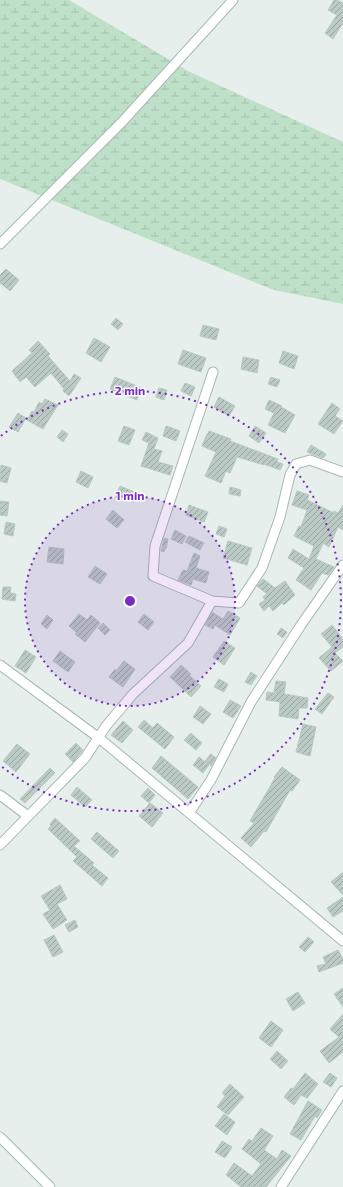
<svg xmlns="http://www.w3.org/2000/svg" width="343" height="1187" font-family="'Exo 2',sans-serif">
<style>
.wetland{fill:url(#wetland-marsh)}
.building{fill:url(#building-hatch);stroke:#b8c9c2}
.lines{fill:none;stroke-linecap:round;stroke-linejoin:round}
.minor-casing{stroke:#a8b8b2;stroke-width:11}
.minor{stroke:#fff;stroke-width:9}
.ring{fill:none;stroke:#7b2cbf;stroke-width:2;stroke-dasharray:2 4}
.centre{fill:#7b2cbf;stroke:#f7fbf9;stroke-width:2}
.ring-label{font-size:12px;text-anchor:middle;font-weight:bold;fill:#7b2cbf;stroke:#f7fbf9;stroke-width:3;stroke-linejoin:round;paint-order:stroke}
</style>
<defs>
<pattern id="wetland-marsh" width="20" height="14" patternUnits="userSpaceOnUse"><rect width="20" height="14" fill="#bfe0c8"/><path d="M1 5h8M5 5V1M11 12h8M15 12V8" fill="none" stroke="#a4c1ad"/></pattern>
<pattern id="building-hatch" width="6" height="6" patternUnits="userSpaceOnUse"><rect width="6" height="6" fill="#bbcac4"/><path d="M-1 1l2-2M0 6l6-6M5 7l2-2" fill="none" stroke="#98a6a0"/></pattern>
</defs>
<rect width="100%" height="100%" fill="#e6efeb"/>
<path class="wetland" d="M0,0H69L188,71L343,142V304L274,290L0,179Z"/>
<path class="building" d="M334,0H337L343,3V23L333,39L325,33L337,15L328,10Z
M6,269L19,280L10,291L0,283V275Z
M116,318L123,324L118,330L111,324Z
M203,325L219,329L216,340L200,336Z
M94,338L110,347L101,362L86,353Z
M38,341L50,354L48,356L70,381L74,374L81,378L69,396L63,391L64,389L51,373L35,387L26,377L20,382L12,371L32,353L29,350Z
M183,350L206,358L201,372L178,364Z
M283,351L298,356L294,369L279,363Z
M243,357L259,360L257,373L241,369Z
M115,377L142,388L137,400L110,389Z
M271,377L280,380L277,387L268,384Z
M185,383L195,387L191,396L181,391Z
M159,388L167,390L164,400L156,397Z
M219,397L235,406L229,416L214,407Z
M45,399L58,405L43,429L27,420L32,411L34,412L39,402L42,404Z
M269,400L282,406L281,407L295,415L285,433L268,425L274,413L265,409Z
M332,403L340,409L335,416L343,421L334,434L318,424Z
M18,413L26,418L18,432L9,427Z
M124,426L135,430L129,445L118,441Z
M166,426L180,431L176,441L163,436Z
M255,426L266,433L259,443L249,436Z
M62,430L68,434L63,442L57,437Z
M209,431L231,439L230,441L278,459L277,462L283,464L280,470L264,464V465L237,457L230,473L226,471L221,483L205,476L216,452L202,446L207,434H208Z
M146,432L158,438L154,449L162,451L158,462L173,466L170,475L141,466L149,443L142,440Z
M311,445L326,454L323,458L307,452Z
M1,465L11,468L7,483L0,481Z
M81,471L93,477L88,488L76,482Z
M120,486L137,493L134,502L116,495Z
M230,487L241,490L240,496L229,494Z
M297,491L309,495L307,500L334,513V511L338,513L343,505V530L338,527L329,547L323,543L316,559L334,567L328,575L322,573L311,590L296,580L304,568L288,558L293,549L309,559L314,546L294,536L299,526L301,527L307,510L292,505Z
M0,501L9,502L7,516L0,515Z
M189,505L208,512L204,522L186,515Z
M113,510L124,520L117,528L106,519Z
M6,522L15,524L13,536L4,534Z
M219,526L227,529L224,537L216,534Z
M175,530L186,536L182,544L171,539Z
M189,536L204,543L200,550L185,542Z
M164,538L168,539L166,549L165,548L164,552L161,551Z
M228,541L252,548L247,565L223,558Z
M49,547L64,549L63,564L47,562Z
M194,553L200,556L196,568L209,572L206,583L193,579L191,585L178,580L183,570L187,571Z
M95,566L107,574L100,584L88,577Z
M263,579L275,588L285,581L295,595L284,605L282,603L273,611L269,606L264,611L259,604L265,600L263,597L267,594L257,586Z
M3,587H11L10,593L16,594L15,601L2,599Z
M228,611L240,618L230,635L215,625L213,629L205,625L212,612L223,619Z
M79,614L87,620L91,615L100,623L85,642L75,634L77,633L69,626Z
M144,614L154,622L148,630L138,622Z
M47,615L53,620L47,629L41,624Z
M103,623L110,630L105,635L98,628Z
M332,625L343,639V647L335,653L343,661L331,671L319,658L332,647L321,634Z
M281,628L287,632L283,638L277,634Z
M224,641L235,648L224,665L213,657Z
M25,650L36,657L26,673L15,666Z
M60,651L75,662L68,672L53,661Z
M124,661L135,669L123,687L109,677L115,669L116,671Z
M181,665L191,674L189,675L201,686L191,697L170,677Z
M251,672L257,676L251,685L245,682Z
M219,679L228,684L224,692L214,687Z
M276,681L286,682L284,694L308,698L307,708H299L298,719L279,716L280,702L266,700L267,692L274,693Z
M328,693L334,697L322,714L315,709Z
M230,700L241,706L233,718L223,712Z
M200,706L211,714L203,724L193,717Z
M144,720L153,728L157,723L174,737L165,749L138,727Z
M123,721L133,730L122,743L111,735Z
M303,724L316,727L310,756L296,752Z
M191,733L202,743L196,750L184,740Z
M76,743L83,750L73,762L65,754Z
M17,744L30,754L16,772L3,761Z
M211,754L216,758L211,766L205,761Z
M161,756L198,787L188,799L152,768Z
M199,757L209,765L203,773L193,765Z
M282,767L300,780L292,791L290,790L266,832L264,831L251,847L241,838L254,823L250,821L275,778L274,777Z
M50,768L55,773L25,803L20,799Z
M77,787L92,800L85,807L71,795Z
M148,788L155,795L149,803L141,796Z
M150,803L163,813L152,827L139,816Z
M55,818L80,841L74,846L94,863L92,865L108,878L102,886L73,861L77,857L48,829L51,826L50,824Z
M97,832L119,851L113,858L91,839Z
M343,872V895L331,882Z
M60,885L67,899L57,904L67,920L53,929L43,914L50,910L41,896Z
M343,897V911L333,917L327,908Z
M75,920L78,927L69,932L65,925Z
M54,935L63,952L53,957L44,940Z
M308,937L314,942L305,952L299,947Z
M338,950L343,959V963L319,972L317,966L326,964L323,957Z
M343,988V1007L334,994Z
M298,992L305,1003L293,1011L286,999Z
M343,1014V1052L329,1063L320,1051L339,1037L330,1029Z
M271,1021L283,1030L271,1047L259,1038Z
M277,1051L288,1061L281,1069L270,1059Z
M305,1073L318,1084L307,1098L301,1095L294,1105L284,1097L291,1088L293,1089Z
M330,1073L337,1078L331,1087L323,1082Z
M230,1084L244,1097L228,1115L217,1107L225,1096L222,1093Z
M308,1101L322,1110L317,1118L315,1116L301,1140L290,1134Z
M224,1114L235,1122L227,1135L215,1126Z
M261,1128L273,1136L264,1150L277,1159L282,1150L291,1156L266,1187H241L226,1175L234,1163L252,1176L261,1164L242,1149L249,1139L252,1141Z
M222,1141L232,1147L225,1158L215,1152Z"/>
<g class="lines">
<defs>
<path id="minor" d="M0,244L122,122L233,0
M213,372L155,546L153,576L212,601L239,603L262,568L280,517L290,475L296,464L310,460L343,472
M0,665L99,738L343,941
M0,795L28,816
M189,813L211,780L251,702L301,625L343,565
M0,845L85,758L106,726L133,694L188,643L212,601
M0,1137L50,1187
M281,1187L343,1091"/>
</defs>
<use href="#minor" class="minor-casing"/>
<use href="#minor" class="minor"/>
</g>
<circle cx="130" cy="601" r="105" fill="#7b2cbf" fill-opacity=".12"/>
<g class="ring">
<circle cx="130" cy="601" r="105"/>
<path d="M1 436A210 210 0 1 1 1 766"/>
</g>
<circle cx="130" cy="601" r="6" class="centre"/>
<g class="ring-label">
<text x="130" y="395">2 min</text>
<text x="130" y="500">1 min</text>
</g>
</svg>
